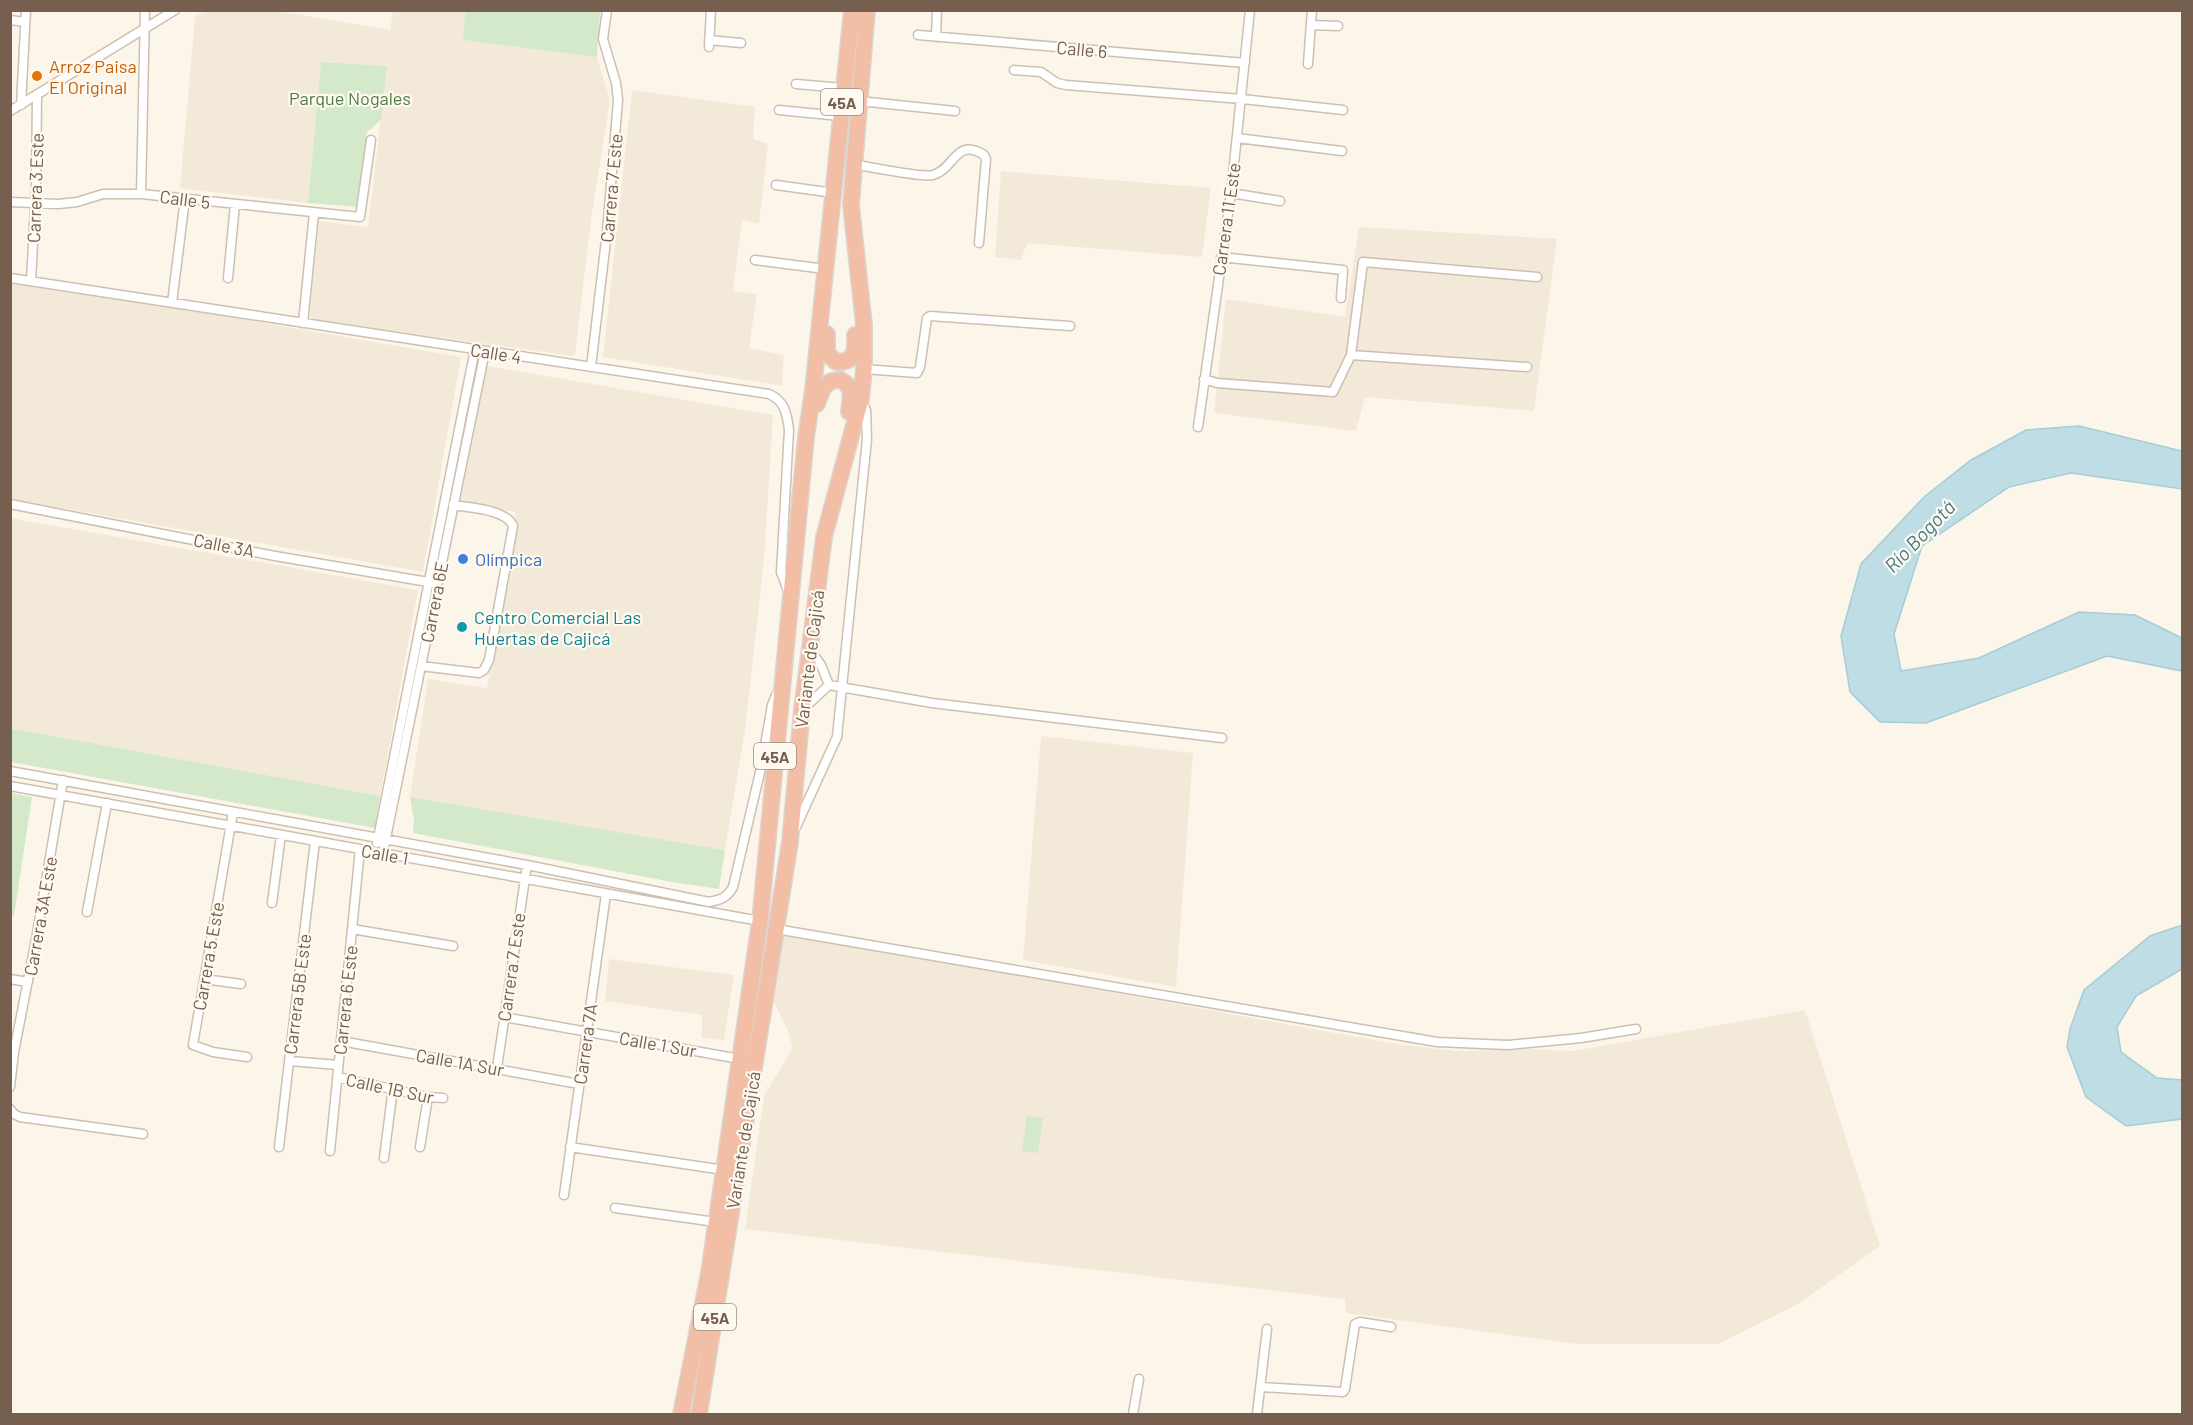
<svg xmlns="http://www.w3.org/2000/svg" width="2193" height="1425" font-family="Barlow,sans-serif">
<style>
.residential{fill:#f3e9d9}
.green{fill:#d4e9c9}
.water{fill:#bfdde5;stroke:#a6ccd6;stroke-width:1.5}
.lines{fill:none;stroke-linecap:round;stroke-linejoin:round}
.street-casing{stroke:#cebfb0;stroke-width:11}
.highway-casing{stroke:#dbd5d1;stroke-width:18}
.street{stroke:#fff;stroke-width:8}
.highway{stroke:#f2bea5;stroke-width:15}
.food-dot{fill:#e8710a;stroke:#fefaf1;stroke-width:2}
.shop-dot{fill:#3f7fe0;stroke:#fefaf1;stroke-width:2}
.culture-dot{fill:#0f9aa8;stroke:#fefaf1;stroke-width:2}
.labels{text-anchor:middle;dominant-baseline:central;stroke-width:4.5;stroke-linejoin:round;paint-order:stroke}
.shield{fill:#fefaf1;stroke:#9f8e7f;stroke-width:1.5}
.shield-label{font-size:16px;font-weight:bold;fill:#765f4e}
.street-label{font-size:18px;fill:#765f4e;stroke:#fefaf1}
.food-label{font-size:18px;fill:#c56008;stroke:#fefaf1;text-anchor:start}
.park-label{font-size:18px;fill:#537b46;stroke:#fefaf1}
.shop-label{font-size:18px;fill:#366cbe;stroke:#fefaf1;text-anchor:start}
.culture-label{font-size:18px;fill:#0d838f;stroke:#fefaf1;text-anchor:start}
.water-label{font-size:20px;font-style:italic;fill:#487988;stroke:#fefaf1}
</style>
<rect width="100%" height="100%" fill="#fcf6ea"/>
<path class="residential" d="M205,11H277L390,30L393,11H465L463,40L597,57L610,100L591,220L575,354L572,356L309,319L319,221L368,227L387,66L321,62L308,203L180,188L195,17Z
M632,90L755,107L753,139L768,144L759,224L742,220L733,291L757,294L749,348L784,355L782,386L603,357Z
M1001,171L1211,188L1202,257L1027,243L1021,260L995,257Z
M1359,227L1557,239L1534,411L1365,397L1356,431L1214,413L1226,299L1345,317Z
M11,284L229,317L461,357L423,572L11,499Z
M487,366L773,415L764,560L745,730L725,850L410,797L428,679L487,688L516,512L459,503Z
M10,518L418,590L380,796L11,728Z
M1041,736L1193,753L1176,987L1023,960Z
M781,932L1346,1035L1403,1045L1459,1051L1527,1049L1573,1051L1805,1010L1880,1246L1798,1304L1718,1344H1577L1346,1313L1345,1299L745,1229L764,1096L793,1048L787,1028L772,999Z
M609,959L734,975L724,1040L702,1038V1015L605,1001Z"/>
<path class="green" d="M465,11H600L597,57L463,40Z
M321,62L387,66L381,120L367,132L359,207L308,203Z
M10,728L380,796L375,828L11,762Z
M10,793L32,797L14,916L10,915Z
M410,797L725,850L719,889L672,882L413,833L414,821Z
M1027,1116L1043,1118L1038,1153L1022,1151Z"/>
<path class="water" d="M2079,426L2182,451V489L2071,473L2009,487L1922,546L1894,634L1901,671L1979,658L2079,612L2135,615L2182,638V671L2107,656L1926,723L1880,722L1850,692L1841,636L1861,564L1924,497L1971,460L2026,430Z
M2182,925V969L2136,996L2117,1027L2121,1052L2157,1078L2182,1080V1119L2126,1126L2086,1097L2067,1047L2070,1029L2084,990L2150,936Z"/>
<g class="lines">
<defs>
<path id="street" d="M10,20L25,22
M1311,25L1338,26
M918,35L1245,63
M936,37L937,10
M709,40L741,43
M709,47L711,10
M1308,64L1312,10
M1014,70L1041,72L1057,83L1066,85L1242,99L1343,110
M796,84L843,88
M859,101L955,111
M21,105L26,10
M779,110L840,116
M10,111L175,10
M1237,138L1342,151
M853,164C869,167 922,178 933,175C955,169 955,137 984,155L986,159L979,243
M776,185L834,193
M1231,193L1280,201
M141,194L145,10
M10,202L59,204L77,202L103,194H141L360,217L371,140
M1221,257L1343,270L1341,298
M755,260L825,269
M10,278L769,394C785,401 787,414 789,430L781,572L788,591
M228,278L235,204
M31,281L36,189L37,95
M172,303L185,199
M303,323L314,213
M1351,355L1527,367
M591,367L607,232L618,100L616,83L603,39L607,10
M864,369L917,373L920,367L927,318L930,316L1070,326
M1204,379L1217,383L1333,392L1351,355L1363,262L1537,277
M1198,427L1231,193L1250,10
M10,504L275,556L434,583
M811,651L821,665L829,685
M421,666L479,673L484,670L489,660L513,526C506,509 470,508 453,505
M829,685L932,703L1222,738
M803,709L829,685
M10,771L527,865L709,902C720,900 727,898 733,887L761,768L772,705L776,695
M10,786L760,921
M233,812L193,1045L213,1052L247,1057
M796,827L837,737L867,439L866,410L862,402
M377,843L475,349
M383,853L485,351
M272,903L281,835
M87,912L107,803
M352,929L453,946
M776,929L1437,1042L1508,1045L1581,1038L1636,1029
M10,979L28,982
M204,979L241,984
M504,1017L740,1059
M341,1041L579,1084
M290,1061L338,1065
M497,1068L527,865
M337,1077L428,1097L443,1098
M10,1087L14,1052L37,934L63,780
M10,1109L14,1114L20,1117L143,1134
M279,1147L315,841
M420,1147L428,1097
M570,1147L724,1170
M330,1151L360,849
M384,1158L393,1088
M564,1195L606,894
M615,1208L716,1222
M1261,1387L1343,1392L1345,1389L1355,1324L1360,1322L1391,1327
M1133,1414L1139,1379
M1257,1414L1267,1329"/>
<path id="highway" d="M827,334V353L836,362C854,363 856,351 855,335
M817,404C822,391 824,379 841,380C855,388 850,398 849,412
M681,1414L709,1273L760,921L806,437L813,390L852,10
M699,1414L790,842L802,710L824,537L861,399L864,369V325L851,205L867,10"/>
</defs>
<use href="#street" class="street-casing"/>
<use href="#highway" class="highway-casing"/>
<use href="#street" class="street"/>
<use href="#highway" class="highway"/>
</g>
<circle class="food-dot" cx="37" cy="76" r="6"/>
<circle class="shop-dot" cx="463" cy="559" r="6"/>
<circle class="culture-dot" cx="462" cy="627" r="6"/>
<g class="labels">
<g class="shield">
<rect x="821" y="89" width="42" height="26" rx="4.5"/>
<rect x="754" y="743" width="42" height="26" rx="4.5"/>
<rect x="694" y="1304" width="42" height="26" rx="4.5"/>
</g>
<g class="shield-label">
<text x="842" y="102">45A</text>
<text x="775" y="756">45A</text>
<text x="715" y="1317">45A</text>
</g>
<g class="street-label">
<text transform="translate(1082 49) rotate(5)">Calle 6</text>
<text transform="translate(35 188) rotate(-88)">Carrera 3 Este</text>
<text transform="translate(611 188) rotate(-85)">Carrera 7 Este</text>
<text transform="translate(185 199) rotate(7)">Calle 5</text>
<text transform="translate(1226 219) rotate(-82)">Carrera 11 Este</text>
<text transform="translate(496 353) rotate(9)">Calle 4</text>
<text transform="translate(224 545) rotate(11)">Calle 3A</text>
<text transform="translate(434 602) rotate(-79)">Carrera 6E</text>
<text transform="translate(809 659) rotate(-83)">Variante de Cajicá</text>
<text transform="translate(385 854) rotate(10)">Calle 1</text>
<text transform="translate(40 916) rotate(-80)">Carrera 3A Este</text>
<text transform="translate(208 956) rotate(-80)">Carrera 5 Este</text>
<text transform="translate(511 967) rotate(-82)">Carrera 7 Este</text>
<text transform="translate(297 994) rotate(-83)">Carrera 5B Este</text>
<text transform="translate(345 1000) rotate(-84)">Carrera 6 Este</text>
<text transform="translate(585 1044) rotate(-82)">Carrera 7A</text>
<text transform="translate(658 1044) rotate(10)">Calle 1 Sur</text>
<text transform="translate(460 1062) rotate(10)">Calle 1A Sur</text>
<text transform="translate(390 1088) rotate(12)">Calle 1B Sur</text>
<text transform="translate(743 1140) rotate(-81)">Variante de Cajicá</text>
</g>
<g class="food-label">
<text x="49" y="66">Arroz Paisa<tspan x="49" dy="21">El Original</tspan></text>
</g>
<g class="park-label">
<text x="350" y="98">Parque Nogales</text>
</g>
<g class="shop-label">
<text x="475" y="559">Olímpica</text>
</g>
<g class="culture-label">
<text x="474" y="617">Centro Comercial Las<tspan x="474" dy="21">Huertas de Cajicá</tspan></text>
</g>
<g class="water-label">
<text transform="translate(1919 536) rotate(-46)">Río Bogotá</text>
</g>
</g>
<rect width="2193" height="1425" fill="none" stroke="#765f4e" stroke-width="24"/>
</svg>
